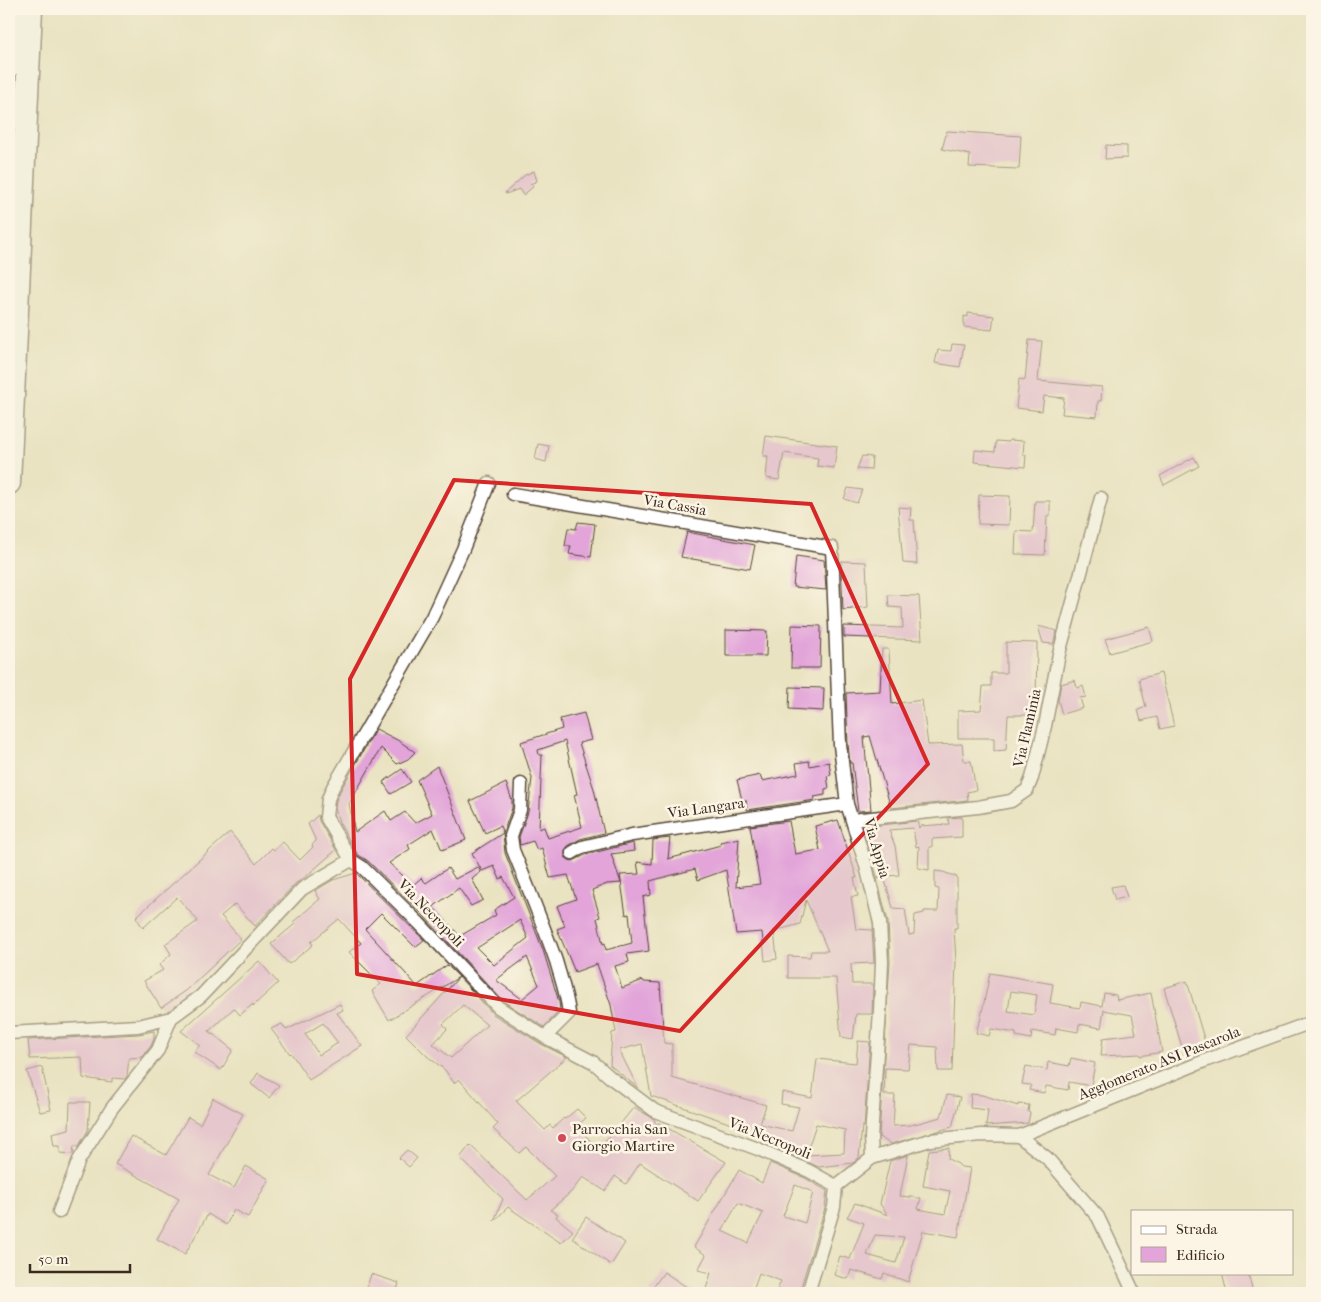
<svg xmlns="http://www.w3.org/2000/svg" width="1321" height="1302" font-family="'IM FELL French Canon',serif">
<style>
.building{fill:#e2a4d9;fill-rule:evenodd}
.lines{fill:none;stroke-linecap:round;stroke-linejoin:round}
.street-casing{stroke:#554637;stroke-width:15}
.highway-casing{stroke:#554637;stroke-width:25}
.street{stroke:#fff;stroke-width:12}
.highway{stroke:#fff;stroke-width:22}
.marked{fill:none;stroke:#d62828;stroke-width:4;stroke-linejoin:round}
.poi-dot{fill:#d1495b;stroke:#fcf5e5;stroke-width:2}
.labels{text-anchor:middle;dominant-baseline:central;stroke-width:5;stroke-linejoin:round;paint-order:stroke}
.street-label{font-size:15px;fill:#3b2a1e;stroke:#fcf5e5}
.poi-label{font-size:15px;fill:#3b2a1e;stroke:#fcf5e5;text-anchor:start}
</style>
<rect width="100%" height="100%" fill="#fcf5e5"/>
<filter id="ink" filterUnits="userSpaceOnUse"><feTurbulence type="fractalNoise" baseFrequency=".02" numOctaves="2"/><feDisplacementMap in="SourceGraphic" scale="10" xChannelSelector="R" yChannelSelector="G"/><feConvolveMatrix kernelMatrix="1 2 1 2 8 2 1 2 1" color-interpolation-filters="sRGB"/></filter>
<filter id="wash" filterUnits="userSpaceOnUse"><feTurbulence type="fractalNoise" baseFrequency=".0096" numOctaves="4" result="noise"/><feDisplacementMap in="SourceGraphic" scale="20" xChannelSelector="R" yChannelSelector="G"/><feGaussianBlur stdDeviation="1.12" result="paint"/><feColorMatrix in="noise" values="0 0 0 0 0 0 0 0 0 0 0 0 0 0 0 0 0 1.4 0 .05"/><feComposite in="paint" operator="in"/></filter>
<g filter="url(#wash)">
<rect width="100%" height="100%" fill="#eae3c2"/>
<g id="blocks">
<path class="building" d="M947,131L1021,136L1019,169L969,167L970,155L942,149Z
M1106,145L1127,146V158L1105,159Z
M534,171L537,181L530,184L533,187L523,195L519,189L506,194L505,193L525,175Z
M968,313L994,316L992,330L964,327V316L968,317Z
M1029,340L1042,341L1038,381L1102,387L1101,401H1098L1097,417L1062,414L1064,398L1044,396L1042,411L1016,408L1019,379L1025,380Z
M952,344L964,345L960,367L935,363L938,350L951,351Z
M766,436L837,446L834,468L817,466L818,458L784,453L779,480L766,478L768,456H763Z
M1009,440L1024,441L1023,455H1026L1025,467L974,462L975,450L995,452L996,441L1009,442Z
M538,444L549,446L546,462L535,459Z
M862,456L872,457L871,470L857,469Z
M1194,457L1199,466L1164,485L1160,476Z
M848,488L862,490L857,503L844,499Z
M979,495L1010,496L1009,525L978,524Z
M1035,501H1050V516H1047L1045,555L1015,554L1016,531L1033,532Z
M898,507L911,508L910,520H914L917,564L903,563Z
M578,522L595,524L591,557L569,554L571,546H565L568,528L576,529Z
M687,532L755,545L750,569L681,557Z
M796,556L824,560L826,590L793,587Z
M841,561L866,562L868,607L843,610Z
M888,595L919,596L922,640L844,637V626L903,628L902,608L889,607Z
M792,625L821,626L820,668H791Z
M1038,626L1057,631L1053,644L1043,643Z
M1149,627L1153,641L1110,653L1105,639Z
M726,630L767,631L766,656H726Z
M1006,642L1037,643L1036,703H1033V715H1008L1006,750L994,751V738H958V711L981,710L983,686H991V673H1006Z
M882,649H888L889,651L892,704L922,700L928,745L962,744L964,761H971L976,790L967,792L968,800L891,808L870,736L864,737L871,810L858,811L852,763H850L848,744L846,693L880,691Z
M1161,673L1174,726L1160,729L1157,717L1141,721L1138,710L1146,707L1139,679Z
M1075,680L1077,688L1083,686L1086,697L1080,698L1083,708L1062,714L1058,700L1061,684Z
M790,687L824,688L823,711L789,709Z
M584,713L591,740L579,743L594,789L604,833L580,839L568,846L565,850V857L569,860L573,861L585,855L633,843L634,851L611,854L621,883L607,884L592,890L600,917L597,918L603,944L605,943L606,950L632,943L629,914L626,915L620,875L639,874L637,862L652,864L653,840L670,838L668,859L721,845L720,842L739,838L736,887L760,884L750,826L789,821L795,854L820,850L815,826L838,820L857,878H854L858,896L851,897L856,929L872,930L874,963L851,964L852,984H873L872,1014H856L853,1039L841,1037L836,978H788V956L810,957L811,951H828L806,900L800,924L774,931L777,959L765,961L762,932L736,934L726,870L698,880L695,869L650,881L651,895L643,897L649,951L627,954L629,962L615,966L622,988L643,980L644,982L660,983L664,1043L672,1044V1078L766,1105L760,1124L792,1131L799,1107L781,1104L782,1092L812,1098L817,1059L856,1063L858,1041L870,1042L864,1127L862,1126L859,1158L853,1163L819,1167L776,1148L778,1146L726,1122L651,1096L642,1044L619,1050L638,1088L610,1065L612,1033L616,1032L611,1005L597,964L575,972L557,929L565,926L557,906L576,899L568,875L550,878L542,848L537,850L533,841L520,845L519,837L528,812L532,778L521,742L562,729L560,719ZM565,741L577,794L574,795L582,827L548,838L544,827L539,829L542,755H539L538,750ZM816,1124L845,1130L844,1153L806,1155Z
M376,729L399,741L415,752L408,759L397,764L381,748L349,804L355,832L385,811L391,821L405,812L415,823L432,814L417,780L437,766L466,840L442,850L433,829L408,845L410,849L389,863L413,885L421,878L426,883L448,868L455,879L478,867L481,872L472,879L483,900L471,906L459,888L433,907L460,936L496,915L494,910L514,897L503,877L500,879L494,866L482,871L472,853L503,833L505,853L543,950L559,1002L560,1010L544,1027L503,1001L425,917L368,861L357,854L339,822L335,808L336,801L340,791ZM520,920L528,938L494,965L477,948ZM527,957L539,985L522,999L496,980Z
M809,761L810,766L829,762L831,775L827,776L829,788L825,789V795L814,797L815,800L747,810L746,800H742L737,780L760,775L762,781L798,774L796,763Z
M402,769L411,782L391,794L383,782Z
M506,783L512,800V808L503,833L500,826L485,833L470,801Z
M318,815L319,821L336,850L304,878L296,883L255,926L235,904L221,916L241,939L187,990L161,1008L144,981L163,970L159,965L171,954L165,944L198,921L177,897L143,928L136,917L230,832L256,864L272,848L274,850L283,842L300,860L313,847L312,845L316,841L308,824Z
M962,817V837L932,839V847H929V870L918,868L919,846L916,847L913,828L889,830L895,846L899,875L877,877L863,827L917,821L919,828L920,826L949,824L948,818Z
M935,871L943,872L957,877V928H954L956,961L952,1071H938L937,1047L911,1045L908,1069L885,1068L884,1095H895L893,1126L911,1125L941,1117L947,1095L960,1097L952,1127L891,1144L879,1137L890,962L888,921L877,879L884,877L893,908L905,909L909,935L914,934L915,915L924,913V911H938L939,889L935,888Z
M356,873L424,940L415,947L381,913L365,929L417,986L447,965L459,977L389,1020L372,991L381,984L349,952L361,943L339,919L311,942L313,945L289,964L271,944L295,924L293,922L320,899L315,891L333,880Z
M1123,885L1127,897L1115,900L1111,887Z
M259,961L278,983L253,1006V1004L240,1015L234,1008L209,1031L233,1050L221,1070L194,1052L200,1045L181,1031Z
M990,973L1053,984L1050,1003L1080,1008L1081,1002L1102,1006L1104,993L1116,995L1117,1000L1151,993L1162,1052L1140,1056V1054L1101,1056L1103,1038L1136,1034L1132,1015L1104,1010L1101,1028L1079,1024L1078,1032L1056,1028L1055,1035L1032,1031L1031,1039L1016,1036V1033L991,1029L989,1036L976,1033L979,1022H980ZM1011,991L1037,995L1034,1015L1008,1011Z
M459,977L493,1014L541,1044L567,1057L516,1101L545,1130L550,1125L553,1128L564,1118L565,1119L577,1109L586,1118L577,1126L599,1150L634,1107L654,1119L656,1124L659,1123L726,1162L698,1201L640,1163L626,1184L615,1176L605,1191L583,1177L571,1192L550,1210L558,1214L556,1217L573,1231L561,1243L508,1207L494,1221L503,1199L460,1158L470,1145L527,1200L555,1176L526,1147L519,1153L493,1129L498,1124L459,1079L454,1083L445,1070L427,1056L406,1035ZM463,1005L487,1025L451,1058L433,1044L447,1029L443,1024Z
M1187,981L1205,1042L1183,1050L1164,988Z
M340,1004L343,1010L337,1013L362,1046L309,1080L291,1053L290,1054L271,1029L282,1024L286,1030ZM323,1023L338,1043L319,1055L305,1034Z
M154,1031V1039L151,1046L142,1057L129,1058L127,1076L125,1079L112,1078V1082L83,1078L82,1057L30,1059L28,1040L139,1034Z
M1071,1058L1095,1063L1091,1086L1069,1082L1068,1090L1046,1086L1044,1093L1029,1090L1031,1085L1022,1084L1026,1066L1047,1070L1048,1062L1069,1066Z
M42,1067L51,1110L40,1112L27,1071Z
M258,1073L279,1085L269,1098L251,1084Z
M971,1094L982,1095L1018,1106V1104L1029,1105L1028,1112L1030,1113L1028,1123L986,1126L988,1110L970,1108Z
M213,1098L243,1114L209,1175L234,1188L246,1166L269,1179L248,1217L234,1210L226,1225L208,1214L185,1254L157,1239L179,1199L115,1164L131,1136L166,1155L188,1117L200,1124Z
M70,1102H90L88,1130L79,1146H74L73,1154L60,1153V1146H54L52,1133L69,1129Z
M949,1148L948,1159L958,1164L961,1167L970,1168L958,1237L923,1231L908,1282L884,1273L882,1279L851,1270L848,1279L834,1275L840,1256L850,1259L864,1223L847,1217L855,1203L888,1215L880,1204L890,1161L908,1155L900,1196L921,1198L918,1209L945,1214L950,1191L923,1186L929,1150ZM875,1235L904,1237L896,1263L867,1255Z
M407,1150L417,1158L409,1167L399,1158Z
M770,1163L805,1178L827,1191L825,1208L799,1293H776L781,1281L759,1273L752,1293H718L706,1289L711,1273L698,1270L706,1255L694,1247L739,1170L762,1183ZM795,1185L813,1192L805,1223L783,1216ZM738,1203L763,1213L748,1243L722,1231Z
M586,1217L625,1243L611,1265L572,1238Z
M664,1272L676,1280L696,1293H649Z
M1222,1273H1248L1253,1293H1227Z
M371,1274L399,1283L396,1293H365Z"/>
</g>
</g>
<g filter="url(#ink)">
<use href="#blocks" fill-opacity="0" stroke="#554637" stroke-width="1"/>
<g class="lines">
<defs>
<path id="street" d="M513,494L832,548L840,745L847,804L866,866L880,923L882,962L880,1011L871,1137L872,1158
M521,784L520,810L511,836L513,850C528,887 543,924 556,961C561,979 567,995 569,1013L545,1037
M852,820L978,807L1011,801L1027,790L1032,778L1045,726L1059,654L1101,498
M572,853L582,847L632,835L847,804
M351,860L326,817L328,799L333,787L432,617L463,549L489,483
M9,1033L138,1026L171,1018L201,996L302,889L351,860L362,867L419,923L498,1007L545,1037L593,1062L611,1078L655,1111L758,1149L809,1171L836,1186
M1019,1136L1047,1158L1098,1217L1134,1293
M836,1186L872,1158L930,1140L981,1135L1019,1136L1207,1060L1312,1022
M59,1212L79,1160L112,1108L158,1050L171,1018
M808,1293L834,1207L836,1186"/>
<path id="highway" d="M9,66L12,9
M9,483L31,9"/>
</defs>
<use href="#street" class="street-casing"/>
<use href="#highway" class="highway-casing"/>
<use href="#street" class="street"/>
<use href="#highway" class="highway"/>
</g>
</g>
<path d="M0 0H1321V1302H0ZM454,480L811,504L928,764L680,1031L357,974L350,679Z" fill="#eae3c2" fill-opacity=".55" fill-rule="evenodd"/>
<path class="marked" d="M454,480L811,504L928,764L680,1031L357,974L350,679Z"/>
<circle class="poi-dot" cx="562" cy="1138" r="5"/>
<g class="labels">
<g class="street-label">
<text transform="translate(675 505) rotate(10)">Via Cassia</text>
<text transform="translate(1027 728) rotate(-77)">Via Flaminia</text>
<text transform="translate(706 808) rotate(-8)">Via Langara</text>
<text transform="translate(877 848) rotate(74)">Via Appia</text>
<text transform="translate(431 913) rotate(46)">Via Necropoli</text>
<text transform="translate(1159 1063) rotate(-22)">Agglomerato ASI Pascarola</text>
<text transform="translate(770 1138) rotate(22)">Via Necropoli</text>
</g>
<g class="poi-label">
<text x="572" y="1129">Parrocchia San<tspan x="572" dy="17">Giorgio Martire</tspan></text>
</g>
</g>
<rect width="1321" height="1302" fill="none" stroke="#fcf5e5" stroke-width="30"/>
<rect x="1131" y="1210" width="162" height="65" fill="#fcf5e5" stroke="#afa495"/>
<rect x="1141" y="1226" width="25" height="8" fill="#ffffff" stroke="#afa495"/>
<text x="1176" y="1234" font-size="15" fill="#3b2a1e">Strada</text>
<rect x="1141" y="1247" width="25" height="15" fill="#e2a4d9" stroke="#afa495"/>
<text x="1176" y="1260" font-size="15" fill="#3b2a1e">Edificio</text>
<path d="M30 1264v8h100v-8" fill="none" stroke="#3b2a1e" stroke-width="2.5"/>
<text x="38" y="1264" font-size="15" fill="#3b2a1e" stroke="#fcf5e5" stroke-width="4" paint-order="stroke">50 m</text>
</svg>
